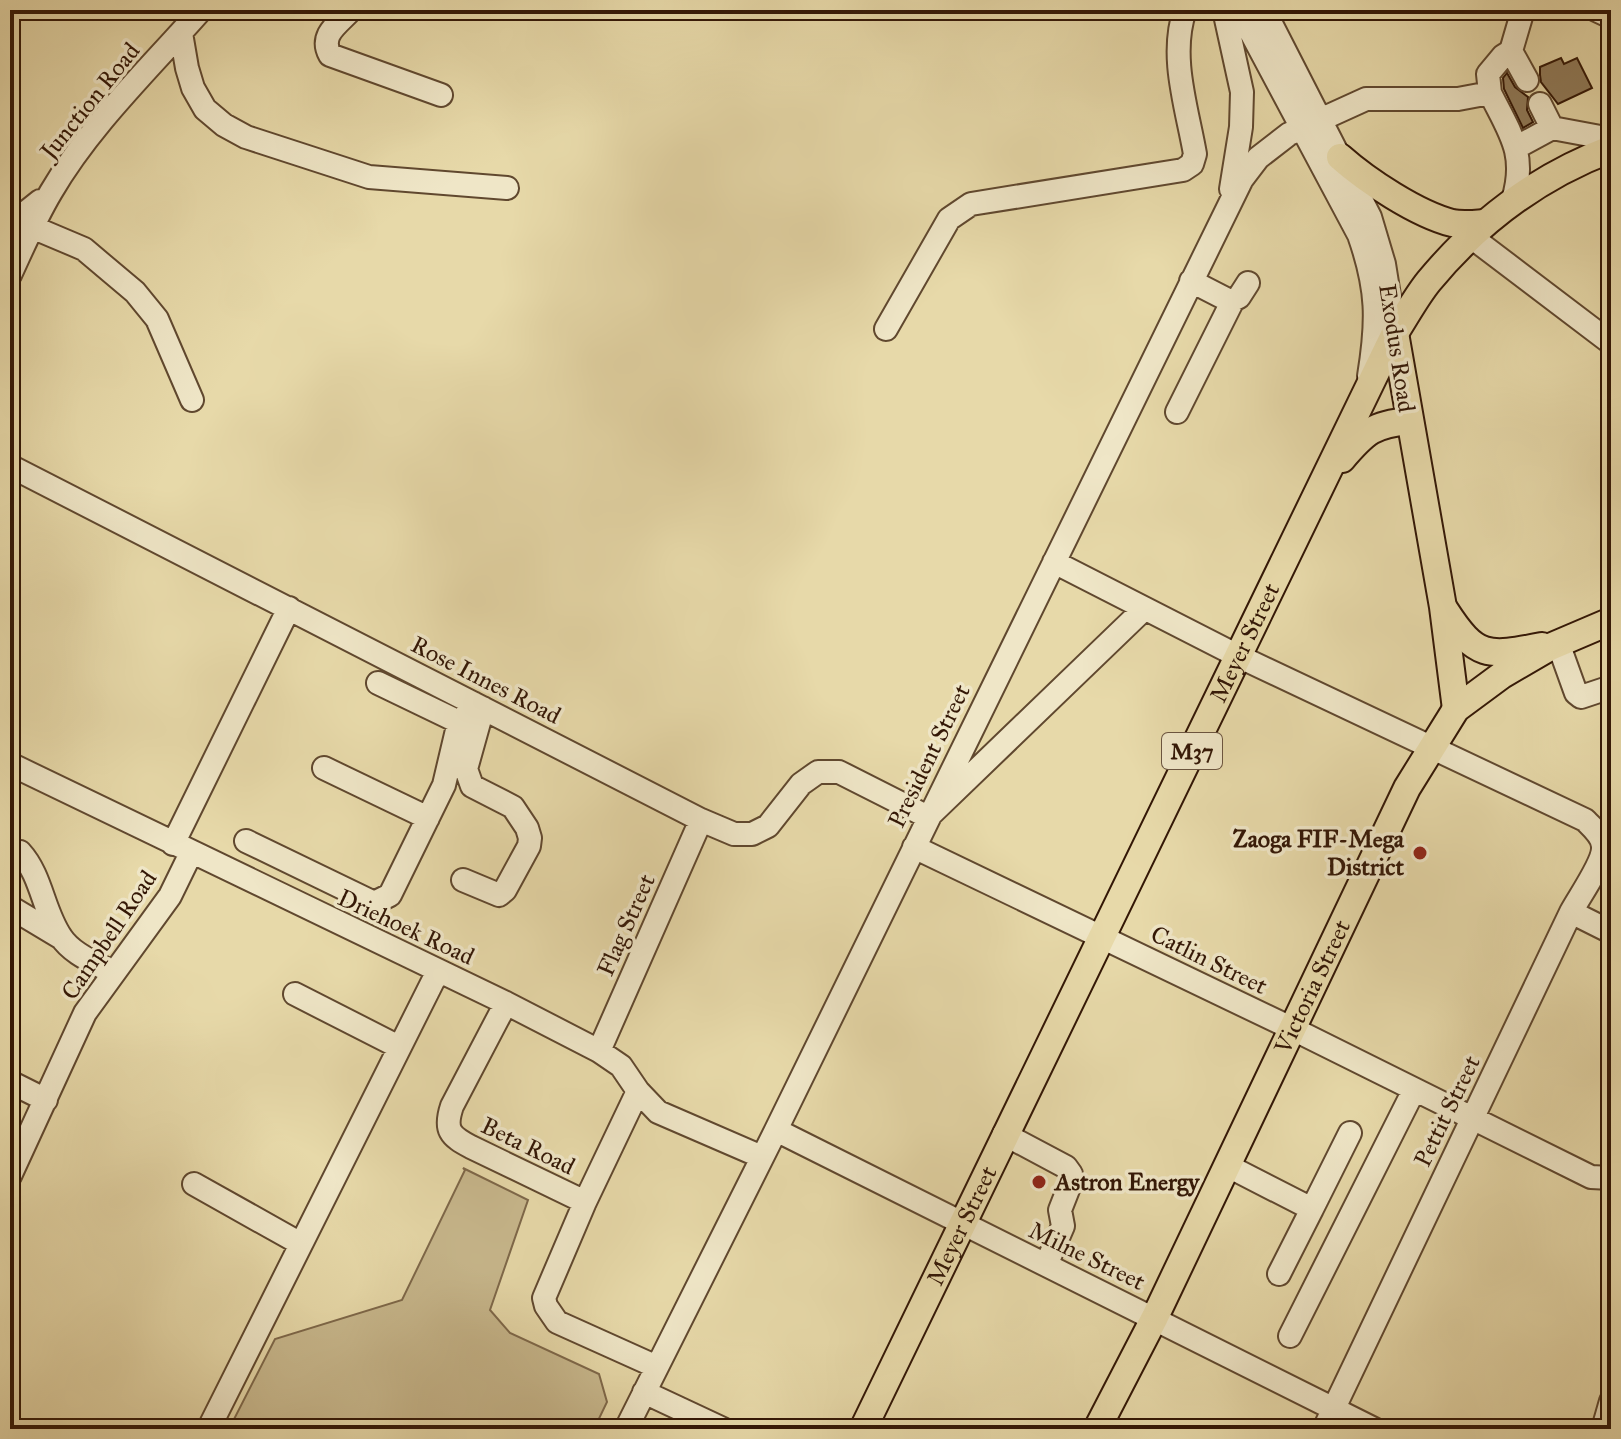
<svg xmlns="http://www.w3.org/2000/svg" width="1621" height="1439" font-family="'IM FELL Great Primer',serif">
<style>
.green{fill:#c8b88d;stroke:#7e684a;stroke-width:2}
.building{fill:#917c5b;stroke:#331706;stroke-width:2}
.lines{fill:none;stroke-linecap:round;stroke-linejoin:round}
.minor-casing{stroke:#60482f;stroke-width:26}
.major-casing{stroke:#331706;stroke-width:30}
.minor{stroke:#efe6c7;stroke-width:22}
.major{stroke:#e7d9a9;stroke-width:26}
.poi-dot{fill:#8f2418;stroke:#efe6c7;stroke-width:3}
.labels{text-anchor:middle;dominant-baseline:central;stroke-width:7;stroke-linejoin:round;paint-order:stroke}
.shield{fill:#efe6c7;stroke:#6b5540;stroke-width:2}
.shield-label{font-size:22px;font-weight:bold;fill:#331706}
.street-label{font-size:24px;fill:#331706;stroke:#efe6c7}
.poi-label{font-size:24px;font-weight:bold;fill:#331706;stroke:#efe6c7;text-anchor:end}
</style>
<rect width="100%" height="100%" fill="#e7d9a9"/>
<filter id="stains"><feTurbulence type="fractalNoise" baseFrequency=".0025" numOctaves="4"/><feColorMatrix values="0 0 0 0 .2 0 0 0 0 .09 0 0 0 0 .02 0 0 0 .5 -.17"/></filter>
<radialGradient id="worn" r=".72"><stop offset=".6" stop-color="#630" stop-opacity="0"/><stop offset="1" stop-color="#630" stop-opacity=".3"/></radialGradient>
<path class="green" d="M463,1168L528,1200L490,1310L510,1333L599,1374L607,1402L594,1429H229L275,1339L402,1300L465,1170Z"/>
<path class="building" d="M1561,58L1564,64L1577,58L1592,88L1558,104L1541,82L1540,75V67Z
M1507,73L1515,87L1528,97L1527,110L1533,122L1523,128L1504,89L1503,78Z"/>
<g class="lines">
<defs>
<path id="minor" d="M351,10C338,24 319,35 330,55L441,95
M1224,10L1242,92L1241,127L1231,189
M1239,10L1359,235C1378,289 1378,321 1369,376
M1264,10L1370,217L1384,264L1395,333
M1596,10L1611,17
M181,33L187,68L193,88L205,109L224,125L246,137L369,177L507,188
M1511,51L1527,80
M1490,93C1510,133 1527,154 1513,200
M1540,104L1552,128
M1517,147L1552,128L1611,139
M10,225L40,201
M32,227L84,249L135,292L157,319L192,400
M1470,236L1611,343
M10,275C23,247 35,219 51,192C90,125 150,68 201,10
M1191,281L1228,300H1233
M886,329L949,219L971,204L1183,170L1192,164L1195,154C1187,108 1169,56 1185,10
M1177,412L1233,300L1239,297L1248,283
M10,466L701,820L734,834H752L768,826L801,784L818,772H839L928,817L1144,609
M1054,562L1238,656L1585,820C1592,827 1603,836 1603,847C1604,862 1579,897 1571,912L1324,1429
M1558,643L1576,693L1581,697L1611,687
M378,683L461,723
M10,764L506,1003L599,1051L621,1066L638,1091L658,1112L762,1157
M324,768L428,818
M246,841L374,903L390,895L444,785L457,730L473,703
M173,844L289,608
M914,847L1291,1028L1591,1177L1611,1178
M20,852C42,876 43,911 61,937C72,954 96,963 113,973
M463,880L499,895L505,890L529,846L530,838L527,828L513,807L472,786L466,769L483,708
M10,907L60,937
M1571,912L1611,932
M295,994L399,1047
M506,1003L452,1106C444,1130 450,1136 471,1147L585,1202
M599,1051L701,820
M10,1082L46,1100
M638,1091L585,1202L544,1298L546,1306L557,1322L657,1367
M776,1130L1374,1429
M1004,1134L1066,1167L1071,1174V1182L1060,1210L1063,1226L1046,1265
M1226,1165L1312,1209L1279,1274
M10,1176L85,1013L170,896L191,853
M194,1184L301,1244
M1312,1209L1350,1133
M1290,1336L1414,1090
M644,1392L723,1429
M209,1428L438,971
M626,1429L776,1130L1242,179L1258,158L1289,134L1366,99H1458L1490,93L1488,74L1503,56L1511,51L1523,10
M1603,1429L1611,1401"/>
<g id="major">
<path d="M1340,157C1367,181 1417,214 1452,223C1462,225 1472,224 1483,223"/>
<path d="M1395,333L1443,607L1456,709"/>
<path d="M1342,459C1365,432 1374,424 1409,421"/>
<path d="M1445,610C1476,658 1487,657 1542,646"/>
<path id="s1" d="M863,1429L1395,333C1406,316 1416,297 1429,281C1478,222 1539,176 1611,149"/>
<path id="s2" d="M1097,1429L1155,1317L1407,788L1456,709L1502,675L1550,647L1611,621"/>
</g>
</defs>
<use href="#minor" class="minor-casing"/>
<use href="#major" class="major-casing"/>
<use href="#minor" class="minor"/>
<use href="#major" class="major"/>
</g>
<g class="poi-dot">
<circle cx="1420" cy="853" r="8"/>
<circle cx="1039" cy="1182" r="8"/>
</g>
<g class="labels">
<rect class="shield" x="1162" y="733" width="60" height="36" rx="6"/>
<g class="shield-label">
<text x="1192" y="751">M37</text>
</g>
<g class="street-label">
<text transform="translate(90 101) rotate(-51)">Junction Road</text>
<text transform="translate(1397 348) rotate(81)">Exodus Road</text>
<text stroke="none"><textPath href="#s1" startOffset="874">Meyer Street</textPath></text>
<text transform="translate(486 680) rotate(27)">Rose Innes Road</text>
<text transform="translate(929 756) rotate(-64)">President Street</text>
<text transform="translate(626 925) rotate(-66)">Flag Street</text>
<text transform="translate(406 927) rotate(25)">Driehoek Road</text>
<text transform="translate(109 935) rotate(-56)">Campbell Road</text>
<text transform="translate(1209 960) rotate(26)">Catlin Street</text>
<text stroke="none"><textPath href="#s2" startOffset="492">Victoria Street</textPath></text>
<text transform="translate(1447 1111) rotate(-64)">Pettit Street</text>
<text transform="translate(528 1146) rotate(26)">Beta Road</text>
<text stroke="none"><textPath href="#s1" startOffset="226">Meyer Street</textPath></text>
<text transform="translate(1087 1256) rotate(26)">Milne Street</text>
</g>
<g class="poi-label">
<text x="1404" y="839">Zaoga FIF-Mega<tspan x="1404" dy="28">District</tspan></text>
<text x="1055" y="1182" text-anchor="start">Astron Energy</text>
</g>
</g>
<rect width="1621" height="1439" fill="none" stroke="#e7d9a9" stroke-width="40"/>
<rect x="12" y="12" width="1597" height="1415" fill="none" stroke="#331706" stroke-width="4"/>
<rect x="20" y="20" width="1581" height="1399" fill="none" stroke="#331706" stroke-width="2"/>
<rect width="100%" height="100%" filter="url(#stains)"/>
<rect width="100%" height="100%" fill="url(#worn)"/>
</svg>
